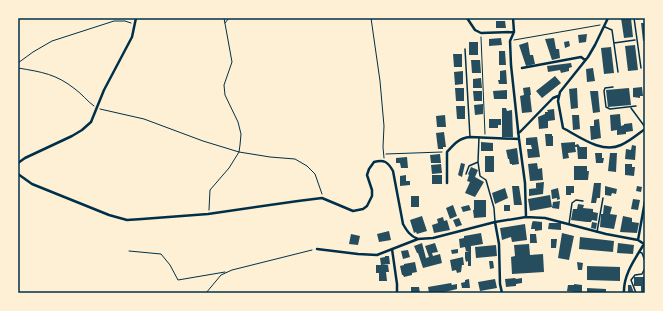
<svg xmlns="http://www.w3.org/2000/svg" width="663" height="311" font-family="Raleway,sans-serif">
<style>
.building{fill:#264d5e}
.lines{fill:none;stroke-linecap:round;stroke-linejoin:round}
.path{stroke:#003049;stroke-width:1}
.service{stroke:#003049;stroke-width:1.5}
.minor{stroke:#003049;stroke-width:2.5}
.neatline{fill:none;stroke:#003049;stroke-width:1.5}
</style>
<rect width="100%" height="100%" fill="#fdf0d5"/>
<path class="building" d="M621,18H631L633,37L624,38Z
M496,21H505L506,28H496Z
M641,23H645V41H643Z
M587,34L586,42L579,43L578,35Z
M501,38L502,45L489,46V39Z
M554,38L556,49H559L560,58L552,60L545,39Z
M569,41L570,46L565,48L564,42Z
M469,42H478V55H469Z
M528,42L530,55H533L535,64L526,66L519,45Z
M635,45L638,70L628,71L625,46Z
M611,47L614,73L604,74L601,48Z
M499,51H505L506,65H499Z
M453,54H462V67H454Z
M471,60H480L481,73H472Z
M571,63L572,67L569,68V71L561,73L560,70L548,72L547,66Z
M593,68L595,81L587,82L586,69Z
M506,70L507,84H499L498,80H500V71Z
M463,71V84L455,85L454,72Z
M555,76L561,83L542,98L536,91Z
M481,78L482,88H473V79Z
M530,87L531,95H530L532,112L522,113L520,96L524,95L523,88Z
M642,87L643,96H640V98L633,97V88Z
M455,88H464V101H456Z
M577,88L578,108L571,109L569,89Z
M629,88L631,105L608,107L606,90Z
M507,90V99H494L493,91Z
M473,91H482V101H474Z
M590,91H598L600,112L593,113Z
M483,104V114L475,115L474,105Z
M456,106H465V119H457Z
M502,108H506L507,111L512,110L513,137H502Z
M554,109L555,120L548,121V128L539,129L538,117L545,114V112H548L547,110Z
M620,114L621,126L624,125V124L632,123L633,131L626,132V134L617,135V130L611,131L610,115Z
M445,115L446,127H437L436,116Z
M572,115H579L580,129L573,130Z
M489,119H501V125H498V128H489Z
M599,119L601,138L591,140L590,126H594V120Z
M444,132L446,147H443V149H438L436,133Z
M545,134H552V136H553V146H546Z
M537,137L540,157L528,158L527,149H532L531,145H526V138Z
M481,142L493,143V151H481Z
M575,142V145L578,144L580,147H587V159H578L577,147H575L576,152L568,153L569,158L563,159L561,143Z
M632,145L636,146L635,160L625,159L626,149L631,150Z
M517,148L519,164L512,165V164H510L509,159H508L506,150Z
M595,153H602V158H604L603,163H596Z
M610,153H617L616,172L608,171Z
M440,154L441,163H431L430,155Z
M485,156H494V172H485Z
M407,157L408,168H401L400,163H396V158Z
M461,163L465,164L462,177L458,175Z
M537,163L538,169L542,168L543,180L530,181L528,164Z
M441,164L442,173L432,174L431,165Z
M625,164H632V167H635L634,176L625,175Z
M574,166H587V171H589L588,180H574Z
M471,167L478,170L475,177L484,182L475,197L465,193L470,182L467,181L469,175L468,174Z
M406,175V181H410V185L400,186V176Z
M432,175H442V184H432Z
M544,182L543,194L529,196V189L538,188H536V183Z
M594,183H601L600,198H597L596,203H591Z
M512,186H519L522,205H514Z
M566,186H574V193H571V195H566Z
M605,186L617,189L616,194L612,193L611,196L605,195Z
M637,186L642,187L641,192L636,191Z
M505,188L508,198L495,204L492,193Z
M558,188L560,199L557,200V198L552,199L551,190Z
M550,195L552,207L530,211L528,199Z
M411,196H419V207H411Z
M633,199L640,200L638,210L631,209Z
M474,200H486V217L474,218L473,210H474Z
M560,201L559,209L552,208L553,202Z
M578,204L584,205L583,208L593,209V212L598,213L597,221L592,220L591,222H587L571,220L573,209H577Z
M453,205L457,216L450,219L446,208Z
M469,205L471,210L463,212L461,207Z
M504,205H510V211H504Z
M604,205L612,207L610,214L617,215L614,229L600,227L601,214H603Z
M422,216L427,231L417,234L416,232L414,233L410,220Z
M623,216L632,218V222L639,223L637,233L620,232Z
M443,217L444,221L447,220L450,230L434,233L432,225L438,223L437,219Z
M459,218L462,225L456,227L453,220Z
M533,221L542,222V230L535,231V229H531L532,223Z
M592,222L597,223L596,229L591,228Z
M549,223H561V230L548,229Z
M525,224L527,240L512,242L511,237L502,240L500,228Z
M389,231L391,240L379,242L377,234Z
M481,233L483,244L471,246V266H468V261L466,262L465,258V252L469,251H466L465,247L460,248L459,239L464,238V236Z
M562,233L574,236L569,260L558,258Z
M351,234L360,236L358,245L349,244Z
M530,234H536L537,243H530Z
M580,237L614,241L613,252L579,249Z
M551,239H557L556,248H551Z
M422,243L426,258L429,257L425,246L435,243L438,252L432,253L433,256L440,254L442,263L423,268L418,253H417L414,246Z
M618,243L634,245L633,254L617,253Z
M529,244L530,255L543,254L544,272L512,274L511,257L515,256L514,245Z
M496,245L497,256L476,258L475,247Z
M458,249V253L452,254L451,250Z
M408,250L410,257L403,259L401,251Z
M385,256H389L390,264L382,265H388L389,272H386L387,281H379V273H376V265H381L380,258L385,257Z
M463,257L464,265H462L461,272L457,273L456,270L452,271L450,260Z
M489,261H493L494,268L490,269Z
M415,262L417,272L412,273V275L404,277L403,275H402L400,266L404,265V264Z
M577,262L583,263L582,270H578Z
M587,266L620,267V281L587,280Z
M634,277H645V293H641V286H634Z
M515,278L516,279L522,278V283L516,284V286L506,287L505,279Z
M469,279L470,288H462L461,283L465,282V280Z
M495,279L497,288L480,291L478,282Z
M451,283L452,285L457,284V289L441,293H429L428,287Z
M574,284L582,285V293L567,291L568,285H574Z
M628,285H631L634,293H628Z
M411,287H419L420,293H411Z
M587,288L606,289V293H587Z"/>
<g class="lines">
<path class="path" d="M371,18L380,81L384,126L383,147L384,158
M637,19L645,18
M225,23L229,18
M481,37L485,134
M514,40L600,25
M18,63L33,52L52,41L114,21H125L131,23
M18,68C42,72 56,74 75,89C82,94 87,101 94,106
M100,109L144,119L203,141L239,152L270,157L295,159L307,166L315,174L322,194
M386,154L442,152
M209,210L210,190L229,168L239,152L240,145L241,134L238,122L225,95L224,85L232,62L224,18
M129,251L161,254L170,265L178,280L225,272
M206,293L221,275L232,270L312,250"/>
<path class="service" d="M634,18L641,68
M605,27L612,30L618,72
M614,43L635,40
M465,49L470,137
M613,87L605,88L604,91L606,107L610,109L636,106
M631,108L645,127
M479,137L478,162L480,176L486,180L494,208L495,222
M466,174L469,166L478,162
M569,224L572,203L576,200L583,201
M597,232L603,198
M639,252L642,253L645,261V267
M636,293L631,280L635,275L642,274L645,268"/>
<path class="minor" d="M467,18L475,30L481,33L514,32
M513,18L514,32L510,41L511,65L519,139L525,183L526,217
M608,18L595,45L588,57L560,92L558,101L563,128C580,137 602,154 621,145C630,141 638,134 645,129
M522,68L581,57L585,60
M518,133L520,132L553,98L558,96
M18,163L25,158L72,136L82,130L91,122L104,90L132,37L136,18
M18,174L32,184L109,215L127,220L142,219L208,214L298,201L322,198L353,211L363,209L367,206L372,196V190L367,175L369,169L374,162C384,159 388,162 393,171L403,224C407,231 410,236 418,239
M447,183V152C454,144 459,138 470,137L519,139
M495,222L499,244L500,284L502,293
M638,240L645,201
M317,249L358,254L377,255L418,239L433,238L495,222L526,217L545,218L606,234L638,240L644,244H645
M392,249L397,284V293
M624,293C623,275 635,259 644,244"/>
</g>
<rect width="663" height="311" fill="none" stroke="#fdf0d5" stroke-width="38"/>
<rect x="19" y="19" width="625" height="273" class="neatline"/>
</svg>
